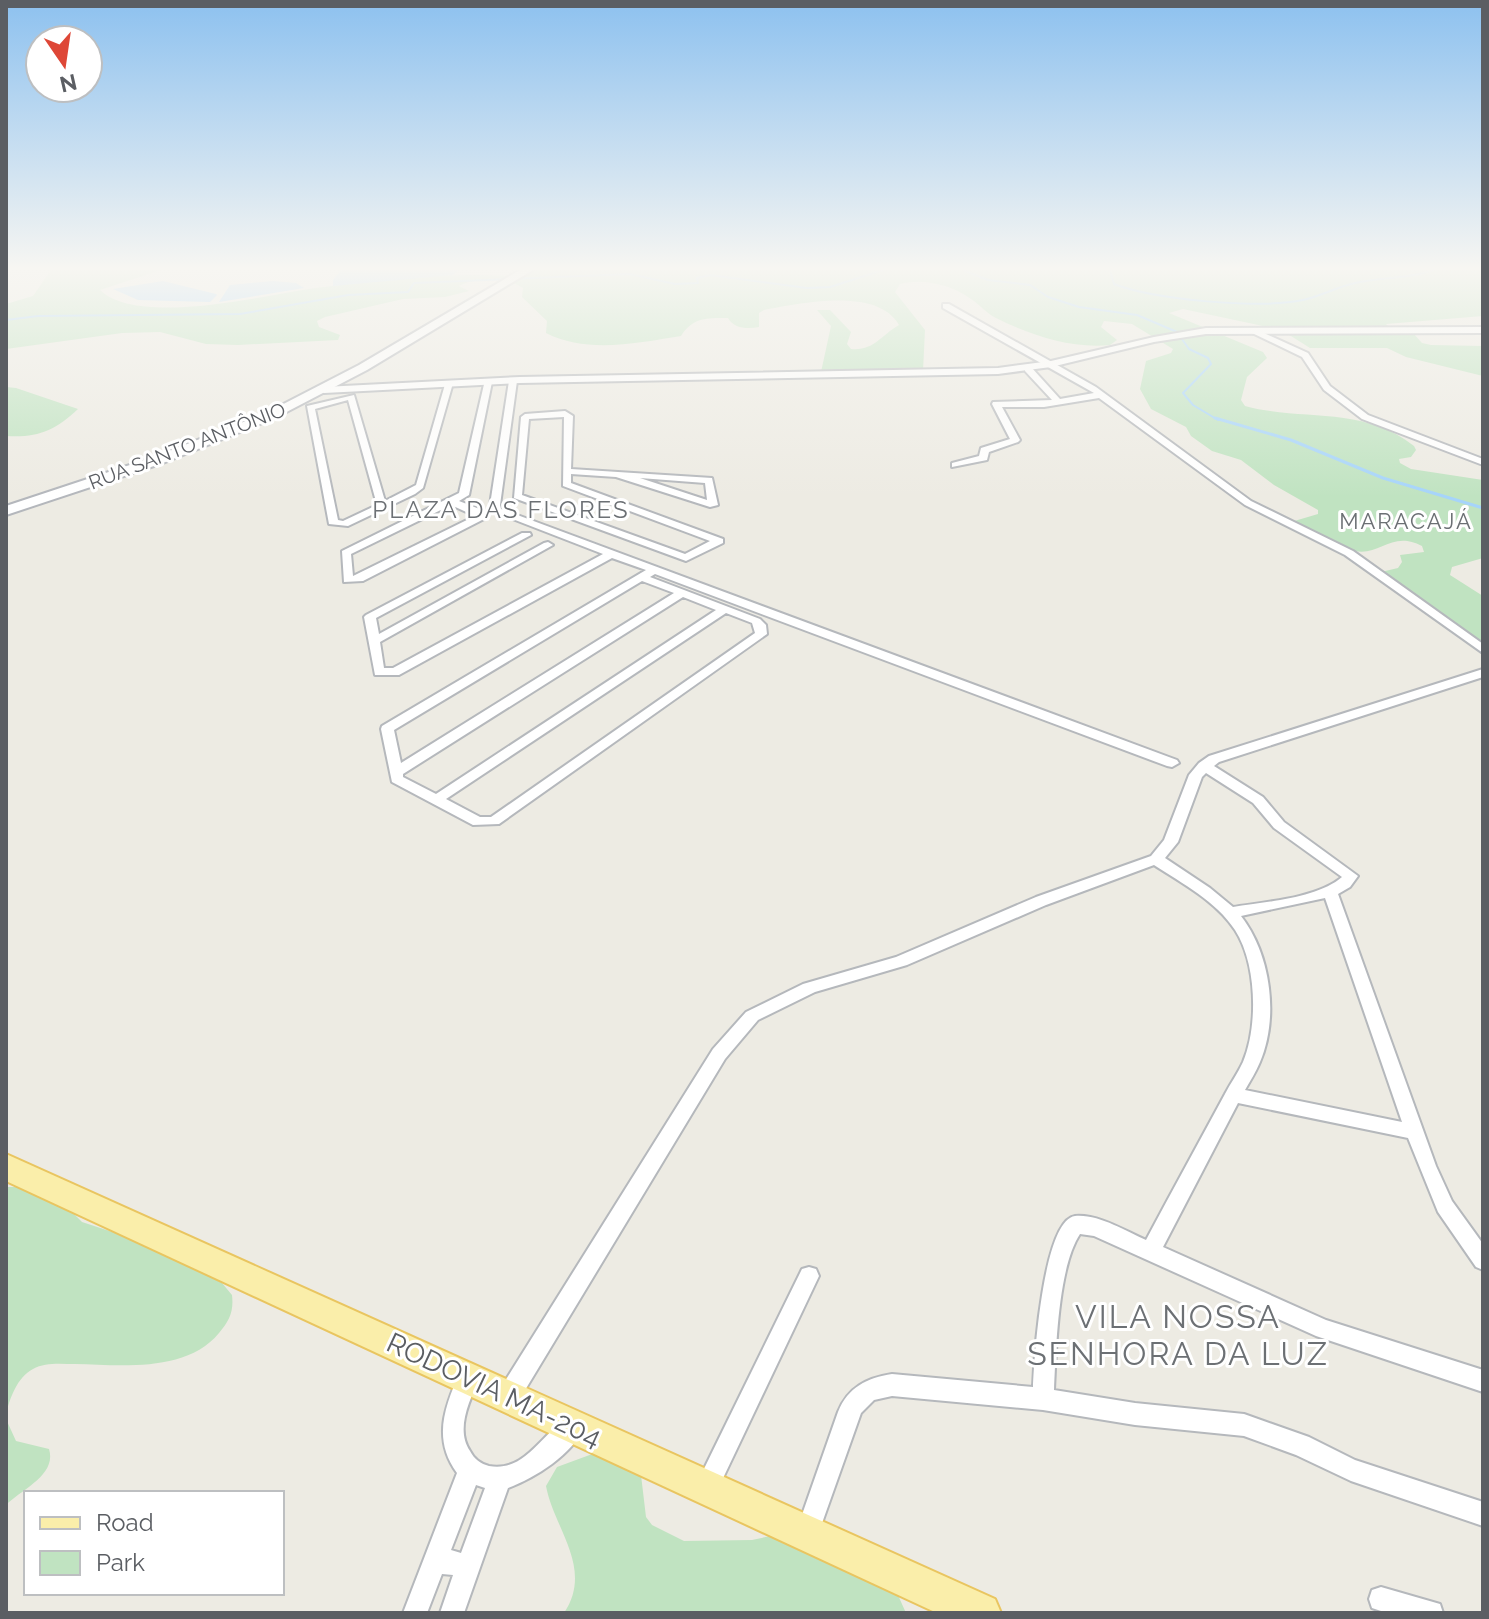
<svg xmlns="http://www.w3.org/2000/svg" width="1489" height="1619" font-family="Raleway,sans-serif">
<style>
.green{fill:#c0e3c1}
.water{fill:#a6d4fa}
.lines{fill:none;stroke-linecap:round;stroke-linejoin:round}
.stream-far1{stroke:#a6d4fa;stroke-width:2}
.stream{stroke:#a6d4fa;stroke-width:3}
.minor-casing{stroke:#b5b8bc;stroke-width:4}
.tertiary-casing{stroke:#b5b8bc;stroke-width:4}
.secondary-casing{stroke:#b4b7bc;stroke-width:4}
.primary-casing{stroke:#e9c560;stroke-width:4}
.minor{fill:#fff;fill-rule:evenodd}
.tertiary{fill:#fff;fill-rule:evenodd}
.secondary{fill:#fff;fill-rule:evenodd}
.primary{fill:#faeeaa;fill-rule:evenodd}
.labels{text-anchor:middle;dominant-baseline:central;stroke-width:6;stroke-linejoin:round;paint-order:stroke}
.far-street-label{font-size:20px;fill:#5b5e63;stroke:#fff}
.far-neighbourhood-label{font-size:22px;letter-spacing:2px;fill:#6c7074;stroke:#fff}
.far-quarter-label{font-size:24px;letter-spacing:2px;fill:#6c7074;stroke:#fff}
.near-street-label{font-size:28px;fill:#5b5e63;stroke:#fff}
.near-neighbourhood-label{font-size:32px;letter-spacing:2px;fill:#6c7074;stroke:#fff}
</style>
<rect width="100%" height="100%" fill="#edebe3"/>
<path class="green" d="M51,270H161L100,290C138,327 265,295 315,288C379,280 447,272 511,276C493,284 475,276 459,286L469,291L445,297L403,299L325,317L317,321L319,327L340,335L338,340L238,345L206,344L160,332L122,333L6,349V304L33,296Z
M534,270H1483V316L1386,324L1390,328L1413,333L1422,343L1431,345L1483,346V376L1406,357L1387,348H1310L1291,336L1263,326L1183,309L1169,313L1263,352L1267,358L1247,377L1241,400L1245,406C1304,422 1361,405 1414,446L1416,450L1411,457L1399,459L1400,463L1411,469L1483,480V558L1452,567L1450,575L1483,596V646L1381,572L1398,568L1402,562L1400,555L1424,552L1422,546C1392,530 1380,556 1355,551C1334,548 1310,531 1291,522L1318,514V510L1274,485L1241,460L1212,451L1191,436L1186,427L1151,409L1140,389L1146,361L1171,353L1173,349L1132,324L1104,321L1101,327L1117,340L1110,345C1071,349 1030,335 996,318C986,313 980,305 971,299C952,285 923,278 900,284L895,292L925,330L923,371L821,372L831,326L817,310H830L851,332L847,344L851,349C874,351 880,336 899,325C877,286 798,304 764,310L759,313V327C748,329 734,329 728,318C707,318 693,317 681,336C637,343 587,354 546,333L547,321L522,297L523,288L512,282Z
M6,387L16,388L78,409C55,431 37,438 6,436Z
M6,1187H21L59,1199L82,1222L137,1240L222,1283L232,1295C234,1312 229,1321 219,1333C186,1373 121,1365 75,1364C61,1364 45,1362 33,1369C17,1377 9,1400 6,1415Z
M6,1419L16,1441L49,1449C57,1475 22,1489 6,1505Z
M595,1453L641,1475L646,1517L652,1525L684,1541L752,1540L775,1535L795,1541L836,1566L897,1593L906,1613H564C594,1568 554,1529 546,1486L557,1467Z"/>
<path class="water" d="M341,270H459L453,275L333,286V280Z
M163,281L216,294L217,295L210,302L138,300L113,289Z
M273,281L296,283L304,288L219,302L230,285Z"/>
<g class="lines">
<path class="stream-far1" d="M963,270L988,280L1030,285L1048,297L1079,307L1137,315L1177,332L1189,349L1208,358L1211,364L1183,393L1193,405L1218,420
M1110,270L1114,284C1156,300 1258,309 1303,300C1321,296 1337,287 1355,283C1382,277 1408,279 1434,270
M6,320L38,316L240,314L348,295L408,292L414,283L630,274L675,284L698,283L697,278L710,275L807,288L830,287L883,270"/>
<path class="stream" d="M1215,418L1291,440L1383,478L1483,508"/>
<defs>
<path id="minor" d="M943,304H949L1096,387L1251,501L1353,551L1483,644V653L1345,555L1245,505L1099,398L1044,407H1002L1020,440L1018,442L989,452L987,460L952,467V463L979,456L981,448L1010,439L992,404L993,402L1052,400L1025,371V367H1031L1060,399L1094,393L943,308Z
M1253,328L1308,353L1330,386L1368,415L1483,459V465L1362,419L1324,390L1302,357L1250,332V328Z
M513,379L517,381L500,505L501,509L1177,760L1179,763L1172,767L1167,766L655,574L650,577L760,619L766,625L767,634L499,824L473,825L392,782L381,729L382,726L646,570L612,558L399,675H375L364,617L366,615L522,533H530L531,535L376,618L379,634L544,543L548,542L553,545L380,642L384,668H393L603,554L492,511L490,505L509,381ZM642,581L674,593L401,763L394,730ZM683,597L716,610L436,794L403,777V774ZM726,613L752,623L755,633L491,817H480L446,799Z
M485,380L492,382L469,495L459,501L482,510L485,517L484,519L363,581L344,582L342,551L459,493ZM451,505L475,516L353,576L351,554Z
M446,381L453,383L423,488L415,494L348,526L329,524L307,406L354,395L385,501L416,485ZM348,400L377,505L343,521L338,520L315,409Z
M565,411L573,416L571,469L712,478L718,505L710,507L616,477L571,474V483L723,539V543L686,561L514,498L521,417L525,414ZM564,417L563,486L710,541L685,554L522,495L529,419ZM640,478L705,483L707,500Z
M1483,669V677L1219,762L1214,766L1263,797L1284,822L1358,876L1350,887L1338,894L1436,1166L1452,1201L1483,1244V1270L1476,1267L1438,1212L1408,1138L1238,1103L1163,1247L1326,1320L1483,1370V1392L1316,1336L1094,1236L1080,1234C1058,1267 1056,1349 1054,1390L1135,1403L1244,1414L1309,1437L1355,1460L1483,1502V1526L1351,1481L1296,1455L1244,1436L1135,1425L1043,1410L892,1396L874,1400L861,1413L816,1540L808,1544L800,1540L796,1532L838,1412C848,1387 867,1378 892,1374L1033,1387C1034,1360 1043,1220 1075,1216C1099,1214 1125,1231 1146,1240C1172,1191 1199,1142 1225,1094C1230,1084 1238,1073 1243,1062C1258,1026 1257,964 1235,930C1216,901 1183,884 1154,865L1046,905L907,965L815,992L758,1020L725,1059L516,1405L508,1408L500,1405L497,1397L500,1389L713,1049L746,1012L803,984L896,957L1036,897L1151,856L1164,840L1189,775L1199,763L1209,756ZM1206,773L1253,803L1274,828L1342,877C1318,898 1265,902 1233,907L1210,888L1165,858L1178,842L1202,777ZM1325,898L1402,1122L1245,1090C1250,1081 1256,1072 1260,1062C1279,1017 1271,955 1241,916Z
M809,1267L816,1269L819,1276L715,1495L707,1499L699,1495L695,1487L699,1479L802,1269Z
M468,1368L476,1372L479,1379C470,1400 455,1429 470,1451C474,1459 481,1464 489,1466C528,1473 543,1428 573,1416L581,1419L584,1427C573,1454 535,1478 508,1488L464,1613H440L453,1575L442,1574L427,1613H403L457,1473C432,1439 445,1406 460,1372ZM476,1485L485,1488L461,1553L451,1550Z
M1381,1587L1440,1604L1443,1613H1387L1372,1608L1369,1599L1372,1590Z"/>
<path id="tertiary" d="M1483,327V333L1206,334L1154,342L1051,367L998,374L520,383L324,393L319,390L324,387L520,377L998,368L1051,361L1154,337L1206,328Z"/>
<path id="secondary" d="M520,270H533L367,370L275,418L163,463L6,515V506L154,457L266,413L359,365Z"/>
<path id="primary" d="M6,1154L995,1599L1001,1613H937L6,1181Z"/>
</defs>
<use href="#minor" class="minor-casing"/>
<use href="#tertiary" class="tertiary-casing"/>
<use href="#secondary" class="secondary-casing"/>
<use href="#primary" class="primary-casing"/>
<use href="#minor" class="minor"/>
<use href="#tertiary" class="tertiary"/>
<use href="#secondary" class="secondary"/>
<use href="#primary" class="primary"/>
</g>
<linearGradient id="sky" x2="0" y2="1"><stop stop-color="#8dc1ef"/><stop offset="0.54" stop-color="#f7f6f2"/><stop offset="1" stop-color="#f7f6f2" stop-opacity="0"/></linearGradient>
<rect width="1489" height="497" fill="url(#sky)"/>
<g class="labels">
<g class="far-street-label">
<text transform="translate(187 446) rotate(-21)">RUA SANTO ANTÔNIO</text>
</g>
<g class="far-neighbourhood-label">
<text x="1406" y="521">MARACAJÁ</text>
</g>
<g class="far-quarter-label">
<text x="501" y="509">PLAZA DAS FLORES</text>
</g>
<g class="near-street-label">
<text transform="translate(494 1390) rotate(25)">RODOVIA MA-204</text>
</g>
<g class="near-neighbourhood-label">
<text x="1178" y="1316">VILA NOSSA<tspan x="1178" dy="37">SENHORA DA LUZ</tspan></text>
</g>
</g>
<rect width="1489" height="1619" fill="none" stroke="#5b5e63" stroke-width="16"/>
<rect x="24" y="1491" width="260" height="104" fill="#ffffff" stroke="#bdbfc1" stroke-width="2"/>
<rect x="40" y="1517" width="40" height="12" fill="#faeeaa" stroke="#bdbfc1" stroke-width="2"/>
<text x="96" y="1531" font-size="24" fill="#5b5e63">Road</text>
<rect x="40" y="1551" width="40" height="24" fill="#c0e3c1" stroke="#bdbfc1" stroke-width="2"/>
<text x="96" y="1571" font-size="24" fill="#5b5e63">Park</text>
<g transform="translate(64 64) rotate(167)"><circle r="38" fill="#ffffff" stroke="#bdbfc1" stroke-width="2"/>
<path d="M0-6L14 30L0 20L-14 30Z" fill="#de4737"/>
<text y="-12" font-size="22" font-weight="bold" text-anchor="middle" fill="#5b5e63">N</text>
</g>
</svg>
